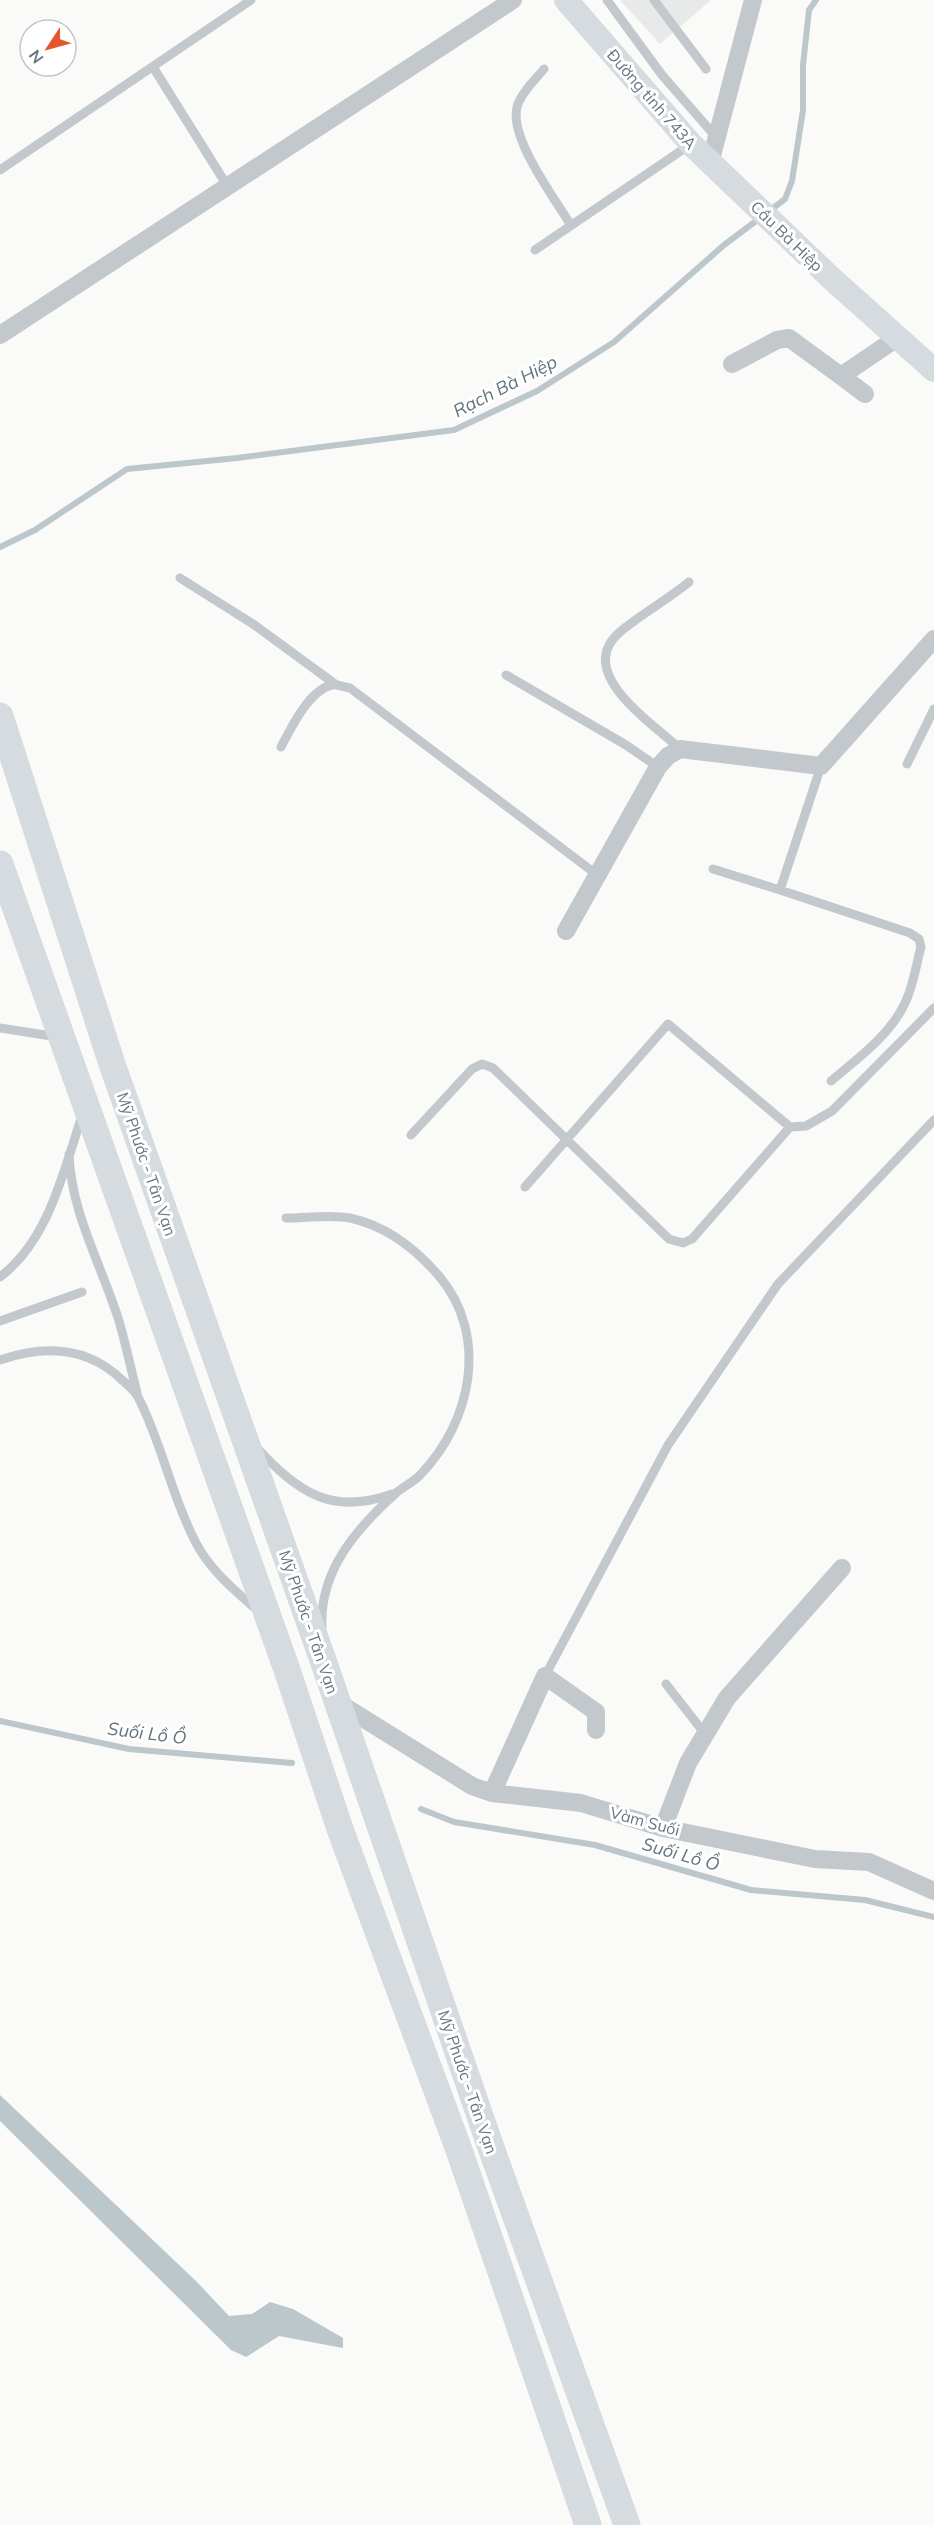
<svg xmlns="http://www.w3.org/2000/svg" width="934" height="2525" font-family="Mulish,sans-serif">
<style>
.built{fill:#e8e9e9}
.water{fill:#bbc7cb}
.lines{fill:none;stroke-linecap:round;stroke-linejoin:round}
.stream{stroke:#bbc7cb;stroke-width:6}
.service{stroke:#c3c8cc;stroke-width:9}
.minor{stroke:#c3c8cc;stroke-width:18}
.secondary{stroke:#d6dbdf;stroke-width:24}
.primary{stroke:#d6dbdf;stroke-width:27}
.labels{text-anchor:middle;dominant-baseline:central;stroke-width:6;stroke-linejoin:round;paint-order:stroke}
.street-label{font-size:16px;fill:#657683;stroke:#fff}
.water-label{font-size:18px;font-style:italic;fill:#60757c;stroke:#fff}
</style>
<rect width="100%" height="100%" fill="#fafaf8"/>
<path class="built" d="M620,0H711L660,44Z"/>
<path class="water" d="M0,2095L196,2281L229,2316L252,2314L270,2302L293,2309L343,2338V2348L279,2336L246,2357L231,2350L0,2121Z"/>
<g class="lines">
<path class="stream" d="M768,212L785,199L792,181L803,110V65L809,10L816,0
M0,547L35,530L127,469L237,458L454,430L537,391L614,342L724,245L760,218
M0,1721L129,1749L292,1763
M421,1809L454,1822L595,1845L751,1890L865,1900L934,1917"/>
<path class="service" d="M607,0L662,75L716,137
M654,0L706,69
M153,67L228,187
M544,69C535,80 521,93 517,107C509,138 554,197 570,224
M0,170L251,0
M535,250L691,144
M180,578L253,624L335,684
M506,675L626,745L658,767
M281,747C291,728 309,690 332,685C338,684 344,687 350,688L596,874
M680,749C652,722 572,672 621,631C643,613 667,600 689,582
M907,764L934,709
M821,766L780,890L910,933L919,939L921,947C916,965 913,988 904,1005C889,1036 857,1059 831,1081
M713,869L780,890
M0,1028L58,1037
M411,1135L472,1069L482,1064L493,1068L669,1239L683,1243L692,1239L790,1127
M69,1154C71,1213 102,1266 119,1321C126,1345 131,1369 137,1393
M525,1187L668,1024L790,1127L806,1126L832,1111L934,1008
M286,1218C306,1218 330,1214 350,1218C387,1226 415,1248 439,1276C489,1335 472,1421 421,1474C414,1482 404,1486 396,1493C357,1528 319,1571 322,1627
M0,1277C49,1240 63,1172 82,1116
M0,1321L82,1292
M0,1360C44,1345 87,1346 122,1380C128,1385 135,1391 138,1397C162,1443 171,1495 195,1541C209,1569 233,1589 256,1609
M257,1448C298,1492 331,1516 392,1494
M545,1676L668,1445L756,1316L778,1284L934,1120
M666,1684L705,1734"/>
<path class="minor" d="M710,163L753,0
M0,335L513,0
M732,364L777,340L789,338L841,376L897,338
M841,376L865,394
M566,931L658,767L668,756L680,749L821,766L934,639
M337,1702L472,1786L492,1793L581,1803L663,1828L815,1859L869,1862L934,1891
M492,1793L545,1676L596,1712V1730
M663,1828L688,1763L727,1698L842,1568"/>
<path class="secondary" d="M566,0L691,144L831,278L934,370"/>
<path class="primary" d="M0,716L112,1064L324,1663L489,2142L627,2525
M0,864L286,1667L340,1829L459,2150L588,2525"/>
</g>
<g class="labels">
<g class="street-label">
<text transform="translate(652 99) rotate(49)">Đường tỉnh 743A</text>
<text transform="translate(787 236) rotate(44)">Cầu Bà Hiệp</text>
<text transform="translate(147 1164) rotate(71)">Mỹ Phước - Tân Vạn</text>
<text transform="translate(309 1622) rotate(71)">Mỹ Phước - Tân Vạn</text>
<text transform="translate(645 1821) rotate(15)">Vàm Suối</text>
<text transform="translate(468 2082) rotate(71)">Mỹ Phước - Tân Vạn</text>
</g>
<g class="water-label">
<text transform="translate(505 386) rotate(-27)">Rạch Bà Hiệp</text>
<text transform="translate(147 1733) rotate(7)">Suối Lồ Ồ</text>
<text transform="translate(681 1854) rotate(16)">Suối Lồ Ồ</text>
</g>
</g>
<g transform="translate(48 48) rotate(234)"><circle r="28" fill="#ffffff" stroke="#c1c8cd" stroke-width="1.5"/>
<path d="M0-4.5L10 22L0 15L-10 22Z" fill="#e4572e"/>
<text y="-9" font-size="16" font-weight="bold" text-anchor="middle" fill="#657683">N</text>
</g>
</svg>
